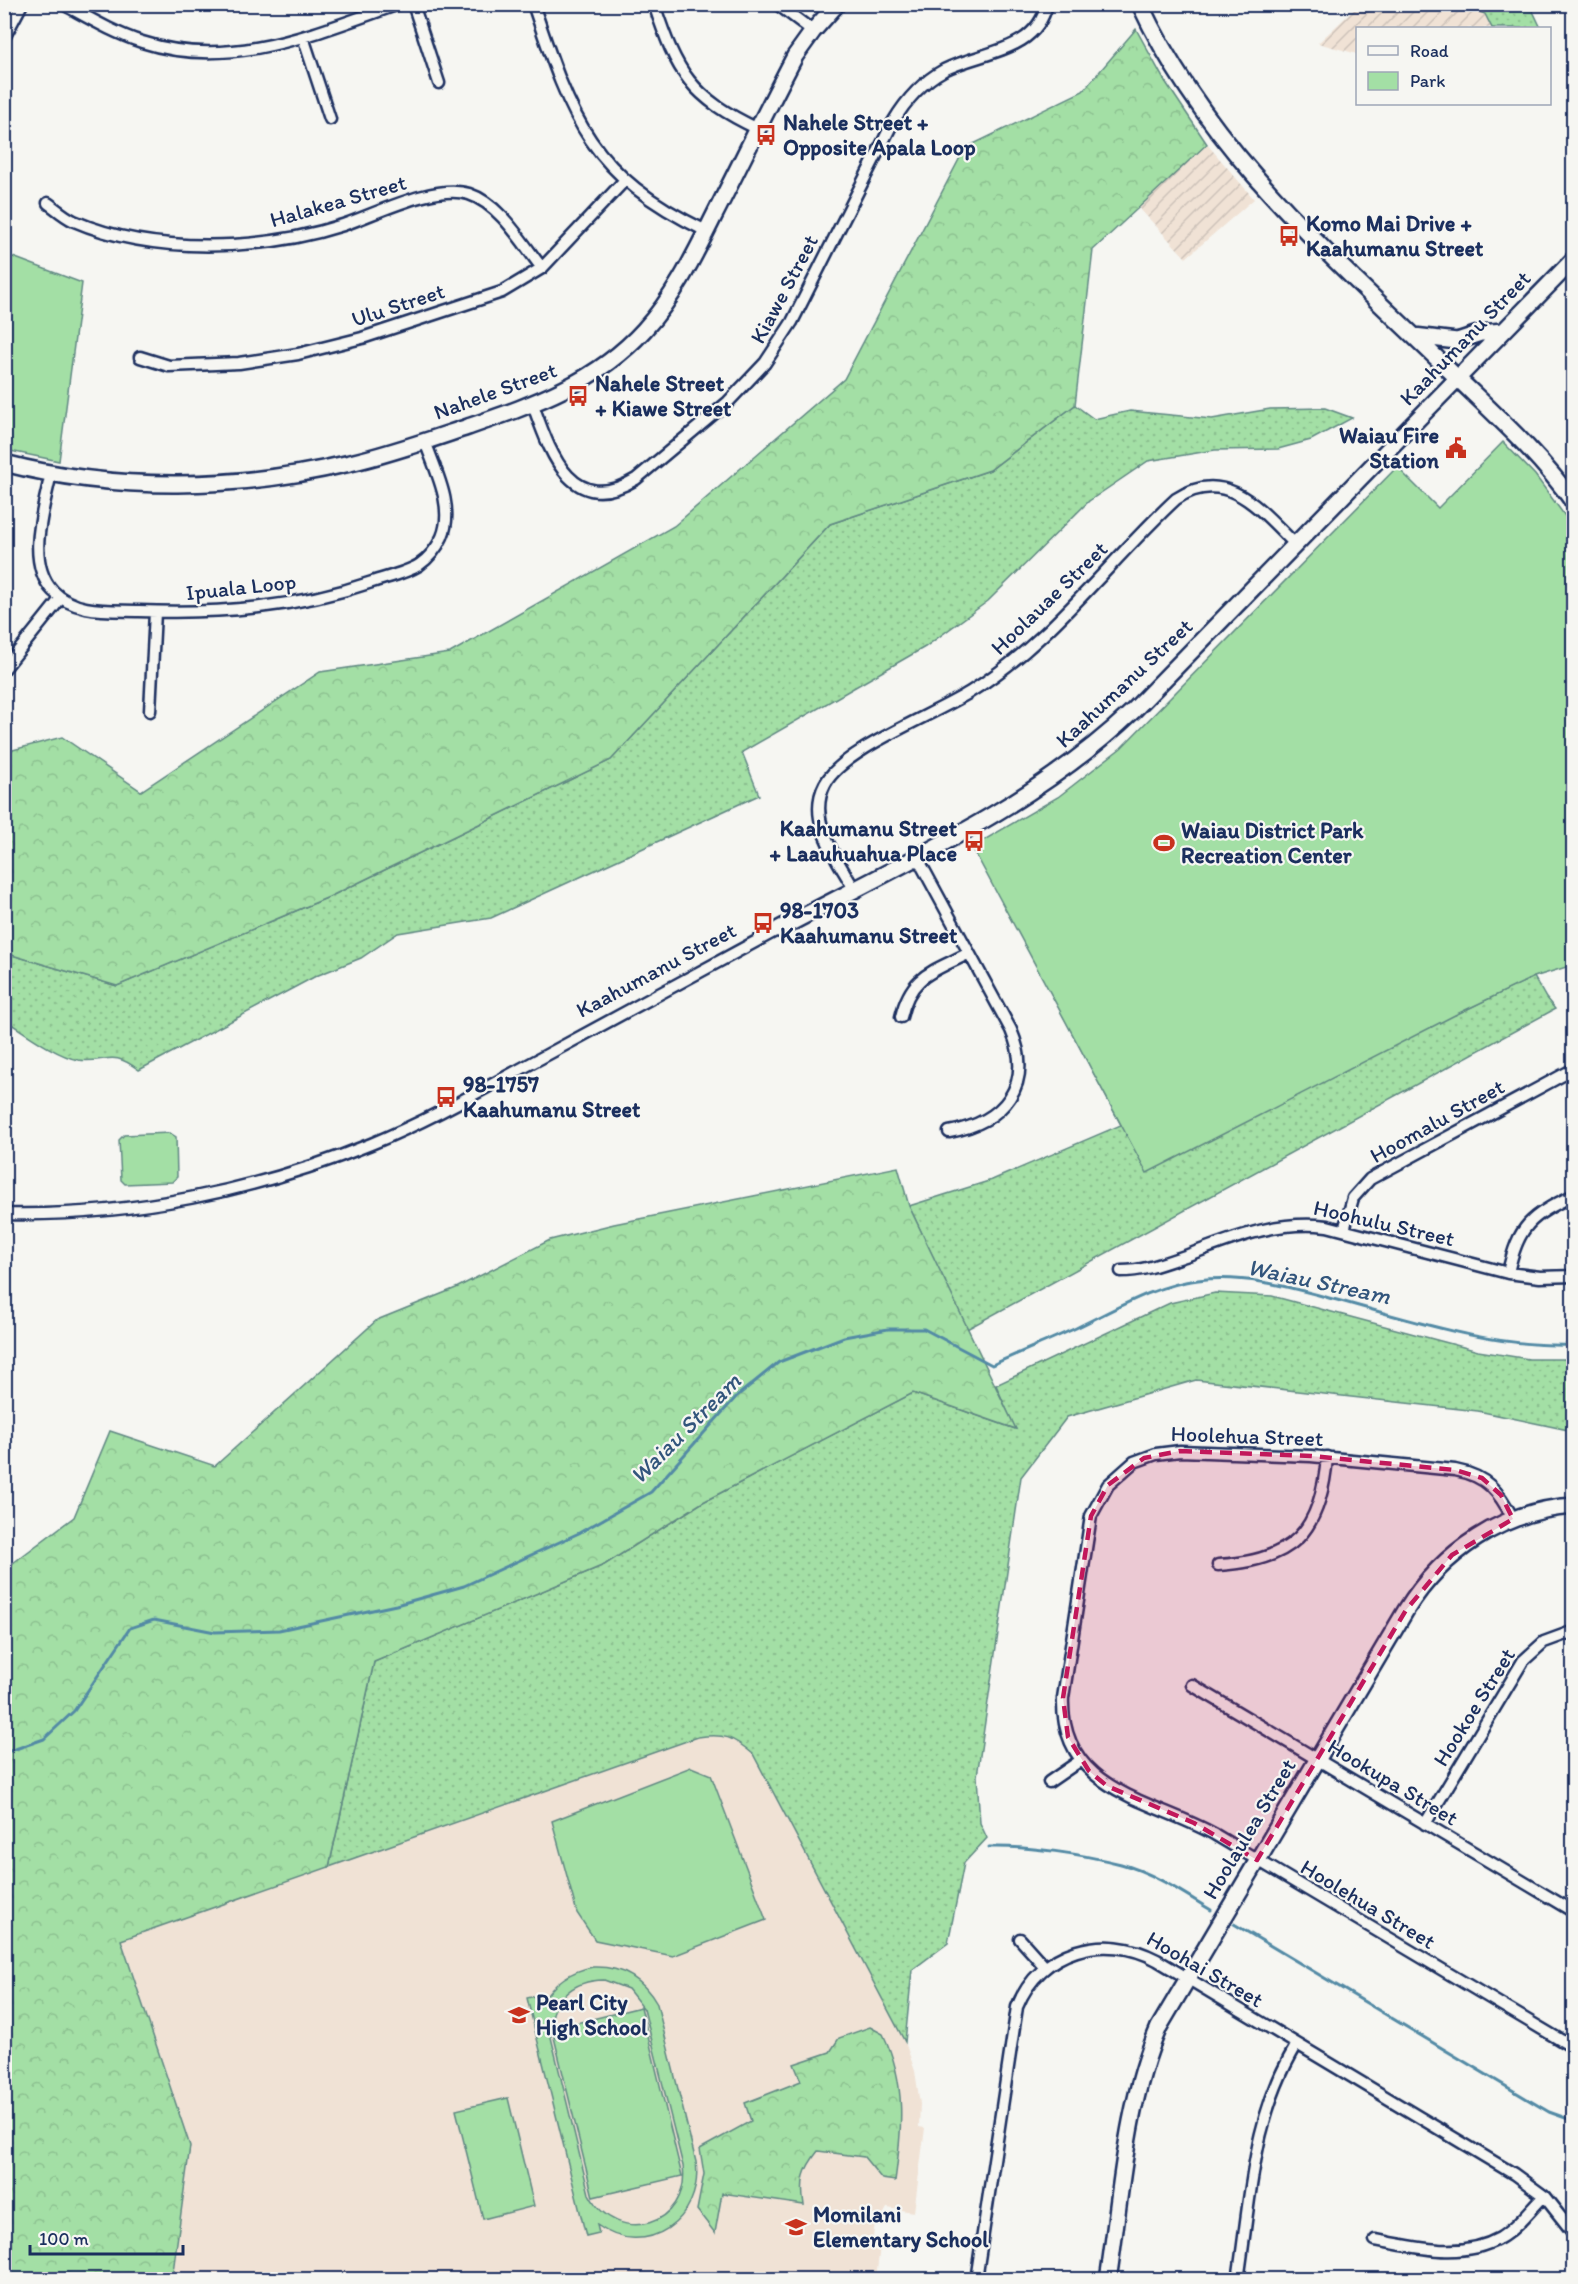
<svg xmlns="http://www.w3.org/2000/svg" width="1578" height="2284" font-family="Itim,sans-serif">
<style>
.built{fill:#f0e2d5}
.industrial{fill:url(#industrial-furrows)}
.grass{fill:url(#grass-dots);stroke:#5f8782;stroke-width:1.5}
.forest{fill:url(#forest-crowns);stroke:#5f8782;stroke-width:1.5}
.green{fill:#a3dfa5;stroke:#5f8782;stroke-width:1.5;fill-rule:evenodd}
.lines{fill:none;stroke-linecap:round;stroke-linejoin:round}
.stream{stroke:#528aa5;stroke-width:3}
.street-casing{stroke:#1b2f5e;stroke-width:15}
.secondary-casing{stroke:#1b2f5e;stroke-width:20}
.street{stroke:#f6f6f2;stroke-width:10}
.secondary{stroke:#f6f6f2;stroke-width:15}
.marked{fill:#c2185b;fill-opacity:0.2;stroke:#c2185b;stroke-width:4.5;stroke-dasharray:12 8;stroke-linejoin:round}
.labels{text-anchor:middle;dominant-baseline:central;stroke-width:4.5;stroke-linejoin:round;paint-order:stroke}
.poi-label{font-size:22px;font-weight:bold;fill:#1b2f5e;stroke:#f6f6f2;text-anchor:start}
.street-label{font-size:22px;fill:#1b2f5e;stroke:#f6f6f2}
.water-label{font-size:24px;font-style:italic;fill:#32557c;stroke:#f6f6f2}
</style>
<defs>
<pattern id="industrial-furrows" width="10" height="10" patternUnits="userSpaceOnUse" patternTransform="scale(1.5)"><rect width="10" height="10" fill="#f0e2d5"/><path d="M-1 1l2-2M0 10L10 0M9 11l2-2" fill="none" stroke="#cdc2b9"/></pattern>
<pattern id="grass-dots" width="8" height="8" patternUnits="userSpaceOnUse" patternTransform="scale(1.5)"><rect width="8" height="8" fill="#a3dfa5"/><path d="M2 2h.1M6 6h.1" fill="none" stroke="#8cc090" stroke-width="1.8" stroke-linecap="round"/></pattern>
<pattern id="forest-crowns" width="20" height="18" patternUnits="userSpaceOnUse" patternTransform="scale(1.5)"><rect width="20" height="18" fill="#a3dfa5"/><path d="M2 6a3 3 0 1 1 6 0M12 15a3 3 0 1 1 6 0" fill="none" stroke="#8cc090"/></pattern>
</defs>
<rect width="100%" height="100%" fill="#f6f6f2"/>
<filter id="ink" filterUnits="userSpaceOnUse"><feTurbulence type="fractalNoise" baseFrequency=".0167" numOctaves="2"/><feDisplacementMap in="SourceGraphic" scale="12" xChannelSelector="R" yChannelSelector="G"/><feConvolveMatrix kernelMatrix="1 2 1 2 8 2 1 2 1" color-interpolation-filters="sRGB"/></filter>
<g filter="url(#ink)">
<path class="built" d="M714,1735L734,1738L753,1754L905,2042L915,2071L920,2104L919,2127L925,2128L914,2212L887,2208L883,2215L876,2217L873,2237L880,2246L876,2279H172L190,2146L121,1939L698,1737Z"/>
<path class="industrial" d="M1359,5H1461L1485,14L1492,28H1358L1357,54L1318,43Z
M1207,144L1254,199L1186,258L1138,207Z"/>
<path class="grass" d="M1461,5H1530L1541,28H1492L1485,14Z
M1075,405L1094,419L1130,411L1212,419L1270,409L1325,408L1352,418L1311,440L1278,449L1215,450L1148,461L1089,501L988,601L925,647L742,752L759,795L491,918L398,933L361,958L316,976L139,1070C110,1048 108,1064 78,1060C56,1056 24,1032 5,1020V953L117,986L329,897L611,760L830,524L990,470Z
M1033,959L1455,1015L1534,977L1546,998L1555,1009L967,1329L909,1206L992,1180L1121,1125Z
M1215,1293L1272,1296L1478,1351L1529,1359H1573V1431L1478,1411L1196,1380L1067,1417L1021,1477L977,1776L980,1823L987,1838L964,1863L948,1943L912,1970L905,2042L753,1754C733,1737 724,1733 698,1737L329,1867L374,1662L604,1565L703,1502L913,1393L1015,1429L996,1385L1170,1303Z"/>
<path class="forest" d="M1136,29L1163,78L1207,144L1093,250L1075,405L990,470L830,524L611,760L329,897L117,986L5,953V752L62,737L141,791L320,672L450,653L674,526L844,379L965,148L1083,91Z
M898,1167L909,1206L1016,1429L913,1393L703,1502L604,1565L374,1662L329,1867L121,1940L190,2146L172,2279H5V1569L74,1517L110,1431L215,1466L377,1320L456,1288L550,1240L614,1224Z
M870,2027L883,2034C907,2083 902,2130 895,2181L882,2179L864,2157L818,2151C803,2170 800,2181 804,2205L722,2193L715,2233L697,2210L704,2174L700,2149L751,2121L745,2103L801,2081L794,2064L830,2052L839,2038Z"/>
<path class="green" d="M5,254L82,283L59,461L5,450Z
M1503,442L1535,475L1573,527V965L1534,977L1455,1015L1147,1173L972,847L1058,797L1121,748L1397,467L1438,508Z
M170,1133L176,1137L177,1177L172,1182L125,1184L121,1180L119,1140L124,1135Z
M691,1767L711,1775L766,1920L673,1956L595,1940L577,1913L552,1821Z
M593,1967C622,1966 643,1979 657,2004L696,2162C704,2219 646,2261 597,2225L599,2233L586,2236L527,1998L540,1995L542,2003C554,1982 570,1971 593,1967ZM604,1980L628,1989L644,2009L683,2166C691,2226 617,2248 589,2194L550,2033C550,2001 572,1980 604,1980Z
M641,2007L682,2176L593,2197L552,2029Z
M508,2098L534,2206L483,2219L456,2110Z"/>
<g class="lines">
<path class="stream" d="M4,1753L44,1739L74,1711L130,1628L154,1620L215,1632L279,1630L396,1605L464,1586L579,1533L651,1492L737,1396L779,1362L844,1337L888,1329H924L992,1365C1020,1352 1048,1341 1076,1328C1114,1310 1155,1285 1198,1280C1246,1274 1292,1288 1337,1300C1414,1321 1493,1348 1574,1345
M989,1847C1030,1846 1081,1854 1121,1864C1154,1873 1183,1893 1211,1910
M1234,1924L1549,2112L1574,2121"/>
<defs>
<path id="street" d="M63,4C89,18 114,33 142,42C231,71 315,33 399,4
M413,4L439,83
M533,4C572,120 590,175 706,231
M654,4C677,74 691,97 758,129
M777,4L813,31
M303,37L330,119
M4,38L22,4
M48,203C56,209 65,217 74,221C153,255 262,251 343,225C376,214 435,183 469,194C500,204 523,244 542,268
M140,357L169,366L239,363L298,354L362,338L502,292L542,268L625,180
M533,405C550,452 571,518 636,479L728,402L765,363L792,322L893,122C906,100 922,82 944,70C981,51 1036,53 1047,4
M51,473C44,508 25,561 53,591C75,614 110,610 139,611C219,614 296,608 372,582C387,577 406,573 419,565C429,558 437,548 442,537C455,507 435,470 425,441
M4,669L61,598
M150,711L155,612
M916,855L1011,1030C1035,1085 1004,1122 949,1132
M854,889C837,858 806,820 825,784C843,749 934,715 970,692C1051,642 1107,563 1176,499C1227,465 1262,512 1295,544
M901,1017C911,974 933,972 969,953
M4,1214C128,1217 257,1191 371,1144C430,1120 485,1088 541,1058C620,1015 700,972 779,929
M1344,1230L1353,1198L1370,1179L1574,1069
M1121,1271C1145,1271 1164,1263 1188,1255C1234,1238 1276,1220 1327,1226L1508,1273L1540,1277L1574,1276
M1508,1273C1518,1225 1531,1216 1574,1195
M1513,1519C1499,1491 1487,1476 1455,1470L1311,1456L1180,1451L1156,1454L1134,1462L1108,1485L1091,1516L1063,1698C1060,1791 1151,1799 1214,1834L1574,2048
M1218,1565C1293,1561 1321,1532 1327,1457
M1192,1685L1574,1912
M1049,1782L1081,1760
M1425,1824L1523,1661L1544,1642L1574,1631
M1020,1939L1045,1967
M1375,2240C1416,2247 1461,2260 1500,2238C1517,2228 1530,2210 1544,2196
M976,2280L1017,2007C1040,1949 1105,1932 1157,1960L1514,2174L1544,2196L1574,2234
M1238,2280C1251,2196 1252,2118 1297,2044"/>
<path id="secondary" d="M1140,4C1209,153 1334,258 1449,370C1492,412 1539,453 1574,503
M1414,336L1457,341L1481,333L1503,331
M4,463C116,492 238,490 350,463C390,454 429,440 468,427C534,404 596,383 644,330C675,296 694,256 714,216C741,163 767,109 795,56L813,31L837,4
M779,929C901,864 1032,807 1133,711L1574,259
M1108,2280C1121,2196 1125,2106 1159,2027L1406,1610C1442,1552 1503,1510 1574,1506"/>
</defs>
<use href="#street" class="street-casing"/>
<use href="#secondary" class="secondary-casing"/>
<use href="#street" class="street"/>
<use href="#secondary" class="secondary"/>
</g>
</g>
<path class="marked" d="M1180,1451L1311,1456L1455,1470L1482,1478L1501,1495L1513,1519L1452,1555L1406,1610L1257,1860L1194,1823L1107,1786L1089,1771L1068,1737L1063,1698L1091,1516L1108,1485L1144,1458Z"/>
<defs>
<symbol id="bus-bare" viewBox="-9 -9 18 18"><path d="M-5-6H5V4H4V6H2V4H-2V6H-4V4H-5ZM-3.5-4V0h7V-4ZM-3.5 1.2v1.5H-2V1.2ZM2 1.2v1.5H3.5V1.2Z" fill="#c8321e" stroke="#f6f6f2" stroke-width="2.5" paint-order="stroke"/></symbol>
<symbol id="civic-bare" viewBox="-9 -9 18 18"><path d="M-.6-6.5H3V-4.5H.6V-3L4-1V1h2V6H-6V1h2V-1L-.6-3ZM-1.2 2.5V6h2.4V2.5Z" fill="#c8321e" stroke="#f6f6f2" stroke-width="2.5" paint-order="stroke"/></symbol>
<symbol id="stadium-bare" viewBox="-9 -9 18 18"><path d="M0-5a6.5 5 0 1 0 0 10a6.5 5 0 1 0 0-10ZM-3.5-1.8h7v3.6h-7Z" fill="#c8321e" stroke="#f6f6f2" stroke-width="2.5" paint-order="stroke"/></symbol>
<symbol id="school-bare" viewBox="-9 -9 18 18"><path d="M0-5L7-2L0 1L-7-2ZM-4 1L0 2.5L4 1V4Q0 6-4 4Z" fill="#c8321e" stroke="#f6f6f2" stroke-width="2.5" paint-order="stroke"/></symbol>
</defs>
<g fill-rule="evenodd">
<use href="#bus-bare" x="751" y="120" width="30" height="30"/>
<use href="#bus-bare" x="1274" y="221" width="30" height="30"/>
<use href="#bus-bare" x="563" y="381" width="30" height="30"/>
<use href="#civic-bare" x="1441" y="433" width="30" height="30"/>
<use href="#bus-bare" x="959" y="826" width="30" height="30"/>
<use href="#stadium-bare" x="1149" y="828" width="30" height="30"/>
<use href="#bus-bare" x="748" y="908" width="30" height="30"/>
<use href="#bus-bare" x="431" y="1082" width="30" height="30"/>
<use href="#school-bare" x="504" y="2000" width="30" height="30"/>
<use href="#school-bare" x="781" y="2212" width="30" height="30"/>
</g>
<g class="labels">
<g class="poi-label">
<text x="783" y="122">Nahele Street +<tspan x="783" dy="25">Opposite Apala Loop</tspan></text>
<text x="1306" y="223">Komo Mai Drive +<tspan x="1306" dy="25">Kaahumanu Street</tspan></text>
<text x="595" y="383">Nahele Street<tspan x="595" dy="25">+ Kiawe Street</tspan></text>
<text x="1439" y="435" text-anchor="end">Waiau Fire<tspan x="1439" dy="25">Station</tspan></text>
<text x="957" y="828" text-anchor="end">Kaahumanu Street<tspan x="957" dy="25">+ Laauhuahua Place</tspan></text>
<text x="1181" y="830">Waiau District Park<tspan x="1181" dy="25">Recreation Center</tspan></text>
<text x="780" y="910">98-1703<tspan x="780" dy="25">Kaahumanu Street</tspan></text>
<text x="463" y="1084">98-1757<tspan x="463" dy="25">Kaahumanu Street</tspan></text>
<text x="536" y="2002">Pearl City<tspan x="536" dy="25">High School</tspan></text>
<text x="813" y="2214">Momilani<tspan x="813" dy="25">Elementary School</tspan></text>
</g>
<g class="street-label">
<text transform="translate(338 201) rotate(-16)">Halakea Street</text>
<text transform="translate(784 289) rotate(-62)">Kiawe Street</text>
<text transform="translate(398 305) rotate(-18)">Ulu Street</text>
<text transform="translate(1465 338) rotate(-46)">Kaahumanu Street</text>
<text transform="translate(495 391) rotate(-20)">Nahele Street</text>
<text transform="translate(241 587) rotate(-6)">Ipuala Loop</text>
<text transform="translate(1049 598) rotate(-44)">Hoolauae Street</text>
<text transform="translate(1124 683) rotate(-43)">Kaahumanu Street</text>
<text transform="translate(656 970) rotate(-28)">Kaahumanu Street</text>
<text transform="translate(1437 1121) rotate(-29)">Hoomalu Street</text>
<text transform="translate(1384 1223) rotate(13)">Hoohulu Street</text>
<text transform="translate(1247 1436) rotate(2)">Hoolehua Street</text>
<text transform="translate(1474 1707) rotate(-58)">Hookoe Street</text>
<text transform="translate(1393 1782) rotate(31)">Hookupa Street</text>
<text transform="translate(1249 1829) rotate(-59)">Hoolaulea Street</text>
<text transform="translate(1368 1904) rotate(31)">Hoolehua Street</text>
<text transform="translate(1205 1969) rotate(30)">Hoohai Street</text>
</g>
<g class="water-label">
<text transform="translate(1319 1281) rotate(12)">Waiau Stream</text>
<text transform="translate(685 1428) rotate(-45)">Waiau Stream</text>
</g>
</g>
<rect width="1578" height="2284" fill="none" stroke="#f6f6f2" stroke-width="24"/>
<rect x="12" y="12" width="1554" height="2260" fill="none" stroke="#1b2f5e" stroke-width="2" filter="url(#ink)"/>
<rect x="1356" y="27" width="195" height="78" fill="#f6f6f2" stroke="#9ea6b7" stroke-width="1.5"/>
<rect x="1368" y="46" width="30" height="9" fill="#f6f6f2" stroke="#9ea6b7" stroke-width="1.5"/>
<text x="1410" y="57" font-size="18" fill="#1b2f5e">Road</text>
<rect x="1368" y="72" width="30" height="18" fill="#a3dfa5" stroke="#9ea6b7" stroke-width="1.5"/>
<text x="1410" y="87" font-size="18" fill="#1b2f5e">Park</text>
<path d="M30 2245v9h153v-9" fill="none" stroke="#1b2f5e" stroke-width="3"/>
<text x="39" y="2245" font-size="18" fill="#1b2f5e" stroke="#f6f6f2" stroke-width="4.5" paint-order="stroke">100 m</text>
</svg>
